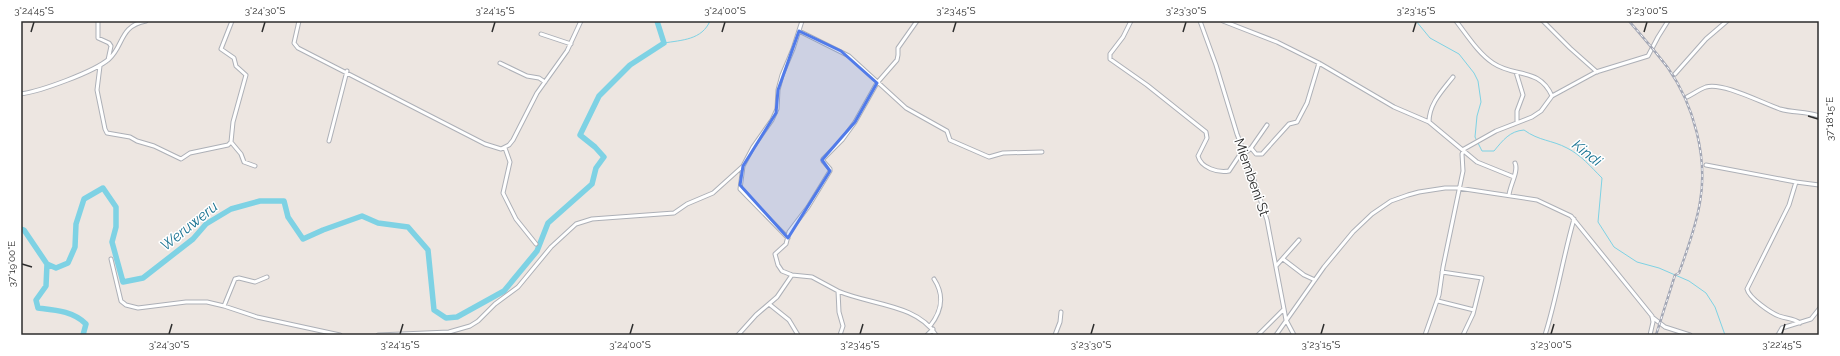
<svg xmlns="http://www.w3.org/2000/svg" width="1840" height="356" font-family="Raleway,sans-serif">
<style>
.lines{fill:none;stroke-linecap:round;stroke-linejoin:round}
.stream{stroke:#7ed2e4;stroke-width:1}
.river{stroke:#7ed2e4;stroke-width:5.5}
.street-casing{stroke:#adb0b7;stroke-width:5}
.street{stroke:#fff;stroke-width:3}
.rail-casing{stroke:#a3a7b5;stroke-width:2.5}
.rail{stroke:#fff;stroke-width:1;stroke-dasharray:3;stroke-linecap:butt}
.marked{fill:#517be9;fill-opacity:0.2;stroke:#517be9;stroke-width:3;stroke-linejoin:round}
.ticks{fill:none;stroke:#2d2d2d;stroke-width:1.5}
.labels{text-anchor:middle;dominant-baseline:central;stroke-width:3;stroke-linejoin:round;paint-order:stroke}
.street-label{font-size:14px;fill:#2d2d2d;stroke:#fff}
.water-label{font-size:15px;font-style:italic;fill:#1b7493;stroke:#fff}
.neatline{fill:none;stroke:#2d2d2d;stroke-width:1.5}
.ticks-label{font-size:10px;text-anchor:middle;fill:#2d2d2d}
</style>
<rect width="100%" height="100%" fill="#ede6e1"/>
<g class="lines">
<path class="stream" d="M1416,21L1430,38L1459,54L1474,73L1478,81L1481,102L1477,116L1475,137L1482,151H1494C1503,140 1510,131 1524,130C1539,141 1552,140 1567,148C1581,155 1591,167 1602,178L1598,222L1614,247L1637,262L1659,268L1689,281L1706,293L1715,307L1725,335
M664,43C682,40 702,40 710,21"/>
<path class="river" d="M21,229L24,230L47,264L56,268L68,263L75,247L76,224L84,199L103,188L116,207V227L112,242L123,282L143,278L193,239L206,224L231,209L260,201H284L288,217L303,239L323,230L362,216L378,223L408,227L428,250L434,310L446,318L457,317L504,291L537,251L548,223L592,184L596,168L604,157L595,147L580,135L599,96L630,65L664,43L657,21
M47,264L46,286L36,300L38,308C55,310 73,311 86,324L83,335"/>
<defs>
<path id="street" d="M98,21V38L109,43L111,46L108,60
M232,21L221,49L234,58L236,66L246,75L233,122L231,142L241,154L244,162L255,166
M299,21L294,43L298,48L485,144L501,149L509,145L513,140L537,93L567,51L581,21
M1131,21L1123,37L1110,54V59L1147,85L1206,132L1207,138L1198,156C1201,168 1218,173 1229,171L1243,150
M1200,21L1216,65L1237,134L1249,165L1267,220L1284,309L1286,320L1294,335
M1223,21L1277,42L1319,63L1394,107L1429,122L1477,162L1514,177
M1456,21C1467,35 1478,53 1493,63C1515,78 1539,67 1552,96
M1543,21L1570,48L1597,72
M799,31L849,56L906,108L947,131L950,140L989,157L1003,153L1042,152
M541,34L571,44
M500,63L527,76L539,78L545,82
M100,66L97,90L105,129L107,133L130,137L137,141L154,146L181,159L190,153L228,145L231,142
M1516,72L1523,95L1517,111V122
M1675,74L1706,39L1727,21
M21,94C41,91 94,72 109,59C124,46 119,26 146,21
M1687,97C1693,94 1700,89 1706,87C1723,82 1762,103 1780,109C1793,113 1806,111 1819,116
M1429,122C1429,104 1442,91 1453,77
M329,141L347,71
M505,148L510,162L503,193L516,219L536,244
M1251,148L1256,154H1262L1289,124L1297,122L1307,103L1319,63
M1245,153L1251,148L1267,125
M1706,165L1796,182L1819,185
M743,166L740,189L788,238
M1796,182L1789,205L1747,289C1749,298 1771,313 1779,316C1787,319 1793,318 1800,323
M1509,195C1510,185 1519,171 1515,163
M111,259L121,301L126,305L138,308L186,302H207L224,306L257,317L340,335
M1283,259L1304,275L1315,280
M1276,266L1299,240
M1442,272L1482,278L1473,314L1463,335
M838,291C870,305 917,304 936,335
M1438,301L1474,310
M769,304L789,320L798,335
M224,306L235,279L239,278L255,282L267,277
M1652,317L1665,327L1690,335
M930,326C942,311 945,296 934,279
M378,335L449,332L470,326L478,321L495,304L518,287L551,247L576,224L592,219L674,213L687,204L713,193L743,166L753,147L772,120L777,109L778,90L782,75L793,49L802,21
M738,335L756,315L777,297L792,275
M840,335L843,326L839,312L838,291L812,277L792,275L782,271L778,265L775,254L786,244L789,232L808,207L830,171V169L823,161V159L842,140L855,122L877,83L897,60L898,55V48L917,21
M927,335L933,329
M1055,335L1060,322L1061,312
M1258,335L1284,309
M1276,335L1324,267L1353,232L1372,214L1391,201L1408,195L1419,192L1445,188H1458L1537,200L1571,216L1652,316L1653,322L1650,335
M1425,335L1439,295L1443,267L1463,171L1462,154L1464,149L1496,131L1532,117L1541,111L1552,96L1596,72L1648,56L1658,37L1668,21
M1545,335C1557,297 1563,257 1574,219
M1778,335L1782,328L1811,319L1819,309"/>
</defs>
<use href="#street" class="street-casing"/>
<use href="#street" class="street"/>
<defs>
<path id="rail" d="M1629,21C1642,36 1656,52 1668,68C1694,105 1708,158 1700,202C1696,227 1687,250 1679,273L1675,275L1656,335"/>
</defs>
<use href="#rail" class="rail-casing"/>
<use href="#rail" class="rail"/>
</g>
<path class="marked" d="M799,31L841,51L877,83L855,122L822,160L830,171L788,238L740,185L743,166L776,113L778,90Z"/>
<path class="ticks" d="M31,32L34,22M262,32L265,22M492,32L495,22M722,32L725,22M953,32L956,22M1183,32L1186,22M1413,32L1416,22M1644,32L1647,22M1808,116L1818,119M22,264L32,267M169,334L172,324M400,334L403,324M630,334L633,324M860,334L863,324M1091,334L1094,324M1321,334L1324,324M1551,334L1554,324M1782,334L1785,324"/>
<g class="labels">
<g class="street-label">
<text transform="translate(1252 177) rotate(71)">Miembeni St</text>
</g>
<g class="water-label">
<text transform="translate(1587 153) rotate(38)">Kindi</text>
<text transform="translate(189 226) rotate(-39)">Weruweru</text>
</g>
</g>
<rect width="1840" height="356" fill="none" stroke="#ffffff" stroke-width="44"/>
<rect x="22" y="22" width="1796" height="312" class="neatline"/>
<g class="ticks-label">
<text x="34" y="14">3°24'45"S</text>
<text x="265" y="14">3°24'30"S</text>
<text x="495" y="14">3°24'15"S</text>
<text x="725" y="14">3°24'00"S</text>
<text x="956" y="14">3°23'45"S</text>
<text x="1186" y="14">3°23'30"S</text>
<text x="1416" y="14">3°23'15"S</text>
<text x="1647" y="14">3°23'00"S</text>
<text transform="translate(1829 119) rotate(-90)" y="4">37°18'15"E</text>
<text transform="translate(11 264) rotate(-90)" y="4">37°19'00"E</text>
<text x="169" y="348">3°24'30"S</text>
<text x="400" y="348">3°24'15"S</text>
<text x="630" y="348">3°24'00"S</text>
<text x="860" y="348">3°23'45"S</text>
<text x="1091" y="348">3°23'30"S</text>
<text x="1321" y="348">3°23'15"S</text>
<text x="1551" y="348">3°23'00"S</text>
<text x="1782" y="348">3°22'45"S</text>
</g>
</svg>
